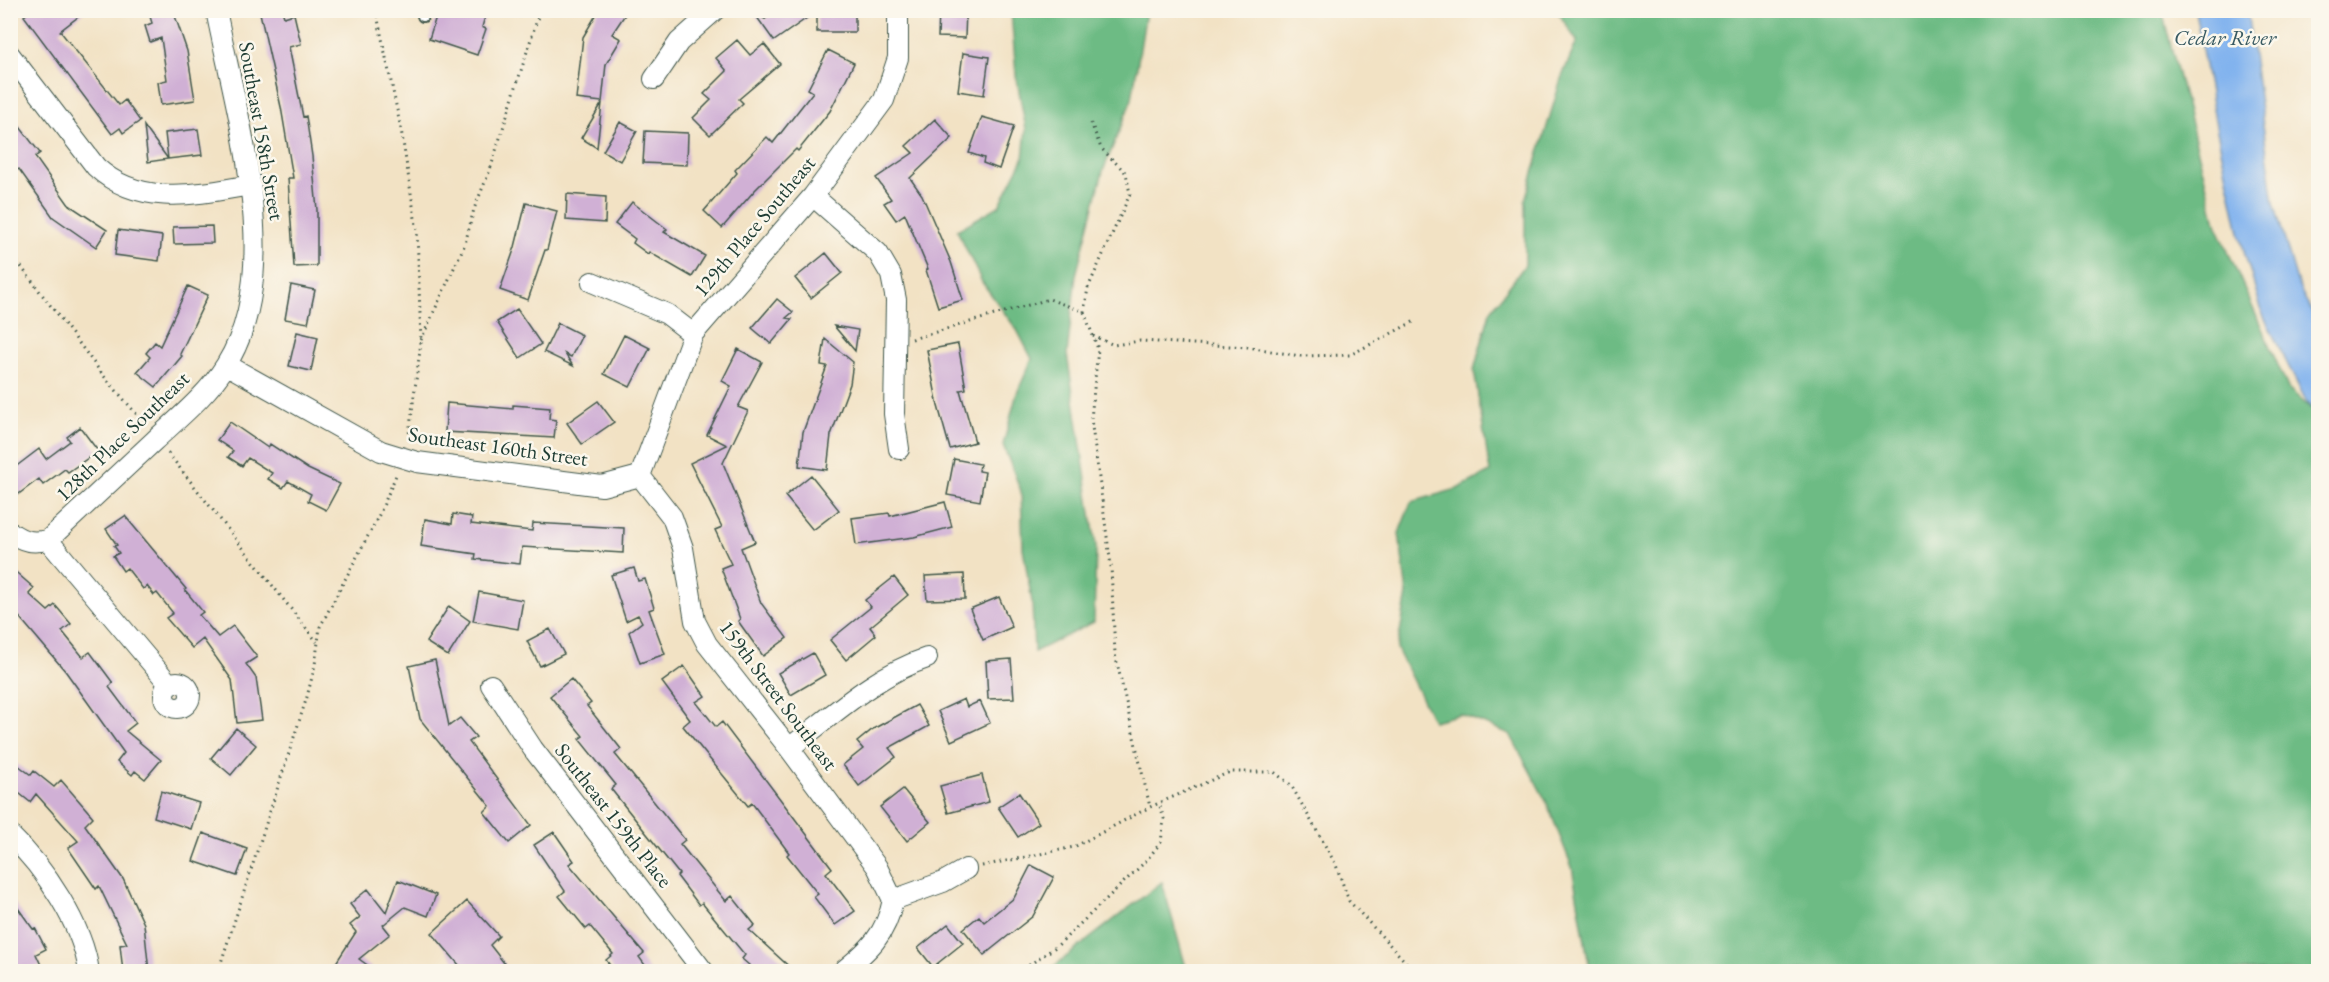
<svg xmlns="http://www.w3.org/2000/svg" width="2329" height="982" font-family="'EB Garamond',serif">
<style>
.forest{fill:#6dbb84;stroke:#467c5c;stroke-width:1.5}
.water{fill:#82b3ee;stroke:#507891;stroke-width:1.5}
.building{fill:#d0b0d5}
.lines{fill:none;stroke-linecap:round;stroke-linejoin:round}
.service-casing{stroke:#3f564a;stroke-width:14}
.minor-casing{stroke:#3f564a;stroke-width:22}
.path{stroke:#3f564a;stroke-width:3;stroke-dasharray:1.5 4.5;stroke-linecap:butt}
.service{stroke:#fff;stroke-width:10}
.minor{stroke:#fff;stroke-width:20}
.labels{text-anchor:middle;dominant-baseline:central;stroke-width:5;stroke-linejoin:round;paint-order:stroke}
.street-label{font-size:21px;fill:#1f3d34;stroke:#fbf7ec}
.water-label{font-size:22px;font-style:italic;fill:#385a62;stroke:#fbf7ec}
</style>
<rect width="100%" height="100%" fill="#fbf7ec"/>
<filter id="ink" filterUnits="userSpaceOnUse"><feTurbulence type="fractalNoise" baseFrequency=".0167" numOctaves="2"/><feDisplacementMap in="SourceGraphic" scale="12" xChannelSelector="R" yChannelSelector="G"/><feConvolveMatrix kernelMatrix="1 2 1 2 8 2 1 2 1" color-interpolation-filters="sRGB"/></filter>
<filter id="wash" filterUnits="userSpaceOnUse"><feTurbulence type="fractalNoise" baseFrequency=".008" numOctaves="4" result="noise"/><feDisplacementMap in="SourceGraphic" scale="24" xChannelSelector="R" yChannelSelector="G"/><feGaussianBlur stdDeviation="1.35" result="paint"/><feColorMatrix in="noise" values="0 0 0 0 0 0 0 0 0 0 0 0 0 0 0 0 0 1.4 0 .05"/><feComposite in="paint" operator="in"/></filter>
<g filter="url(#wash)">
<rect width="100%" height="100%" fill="#f2e2c4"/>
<path class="forest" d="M1011,11H1146L1132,99L1103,171L1076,275L1067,354L1096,546L1094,622L1034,652L1032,602L1023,548L1021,491L1003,445L1017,393L1032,359L1017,330L982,282L957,230L999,206L1023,159L1026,129L1016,75Z
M1557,11H2162L2217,226L2288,388L2318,415V971H1590L1572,867L1546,801L1510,734L1460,714L1433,721L1397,649L1407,594L1399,533L1411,502L1457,489L1490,472L1474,370L1490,312L1525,265V200L1561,79L1577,41Z
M1162,882L1187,971H1048Z"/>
<path class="water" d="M2195,11H2247L2274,203L2298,285L2318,324V415L2307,403L2263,315L2240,237L2217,131Z"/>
<g id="blocks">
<path class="building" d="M32,10H87L60,31L119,105L125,100L140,121L123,133L120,128L112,134L24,16Z
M148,10H173L187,51L195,100L161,105L158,82L167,80L161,38L150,42L145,26L152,23Z
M270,10H282L284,17L294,14L301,44L289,47L303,117L306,116L312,156L317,210V266L294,267L288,178H293L281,107L260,13Z
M438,10H487L482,27L486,29L477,55L429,39Z
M599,10H628L612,34L621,39L606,64L602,102L576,99L583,37Z
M855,10V32H817V11Z
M939,10H966L965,38L938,37Z
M777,11H817L774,41L754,13L765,19Z
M737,40L750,55L764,44L780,64L739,99L743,103L710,135L693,118L711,100L704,94L727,71L716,58Z
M828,50L854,63L830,111L798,151L796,149L755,190L722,228L704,211L737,173L735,170L767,137L773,143L813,92L808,89Z
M963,53L989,57L984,95L958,91Z
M602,103L597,148L581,138Z
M10,114L40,153L35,157L69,205L107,230L96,247L53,217L19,169L10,175Z
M982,117L1014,126L999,169L983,163L984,158L969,153Z
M935,119L952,138L910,178L922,195L951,262L963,300L938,307L926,270L928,269L905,214L896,220L884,203L891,199L876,178L913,153L906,146Z
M620,122L637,131L620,161L603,151Z
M144,126L168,159L148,162Z
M198,129L202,155L168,159L165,133Z
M645,131L688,133L687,165L643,163Z
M567,194L606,197L605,223L566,220Z
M632,202L667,229L664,232L705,256L692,277L649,252L648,254L633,243L635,239L615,224Z
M526,203L557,211L547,250H545L528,300L500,290L515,247Z
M212,226L213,243L174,244L173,227Z
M118,230L162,236L159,261L115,255Z
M826,253L842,273L811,298L795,278Z
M291,285L315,290L308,323L285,319Z
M188,286L208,295L180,354L182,356L156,387L137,372L150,357L146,353L155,342L160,346Z
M777,299L793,312L786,318L792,319L771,344L752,328Z
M517,309L541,344L520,358L497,322Z
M558,323L582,335L571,357L565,354L573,366L544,352Z
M834,326L858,330L855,351Z
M297,332L318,337L311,371L289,366Z
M624,335L650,348L630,387L604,374Z
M825,339L853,362L850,384L831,435L827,470L799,466L803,432L827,366L821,365Z
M958,344L966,389L960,390L975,442L950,449L938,406L927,350Z
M738,349L762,362L738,407L748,411L723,463L755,542L741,548L761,603L787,638L763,656L738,621L740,619L721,568L731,564L715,530L722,527L690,463L727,445L707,435L731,386L722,381Z
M598,401L614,422L582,444L567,423Z
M447,403L513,409V405L550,408L549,419L556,420L554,438L445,432Z
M230,422L268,448L270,444L308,469L340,484L326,510L308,501L311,494L288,481L283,488L268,479L272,473L248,458L242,466L228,457L233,451L217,440Z
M80,427L98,451L68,472L65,469L43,485L39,479L16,496L10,489V471L39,449L46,459L70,441L67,437Z
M954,459L980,464L979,471L985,472L980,501L947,495Z
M811,475L839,510L813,530L785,496Z
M945,502L952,527L914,537L856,545L852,518L889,513L890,516Z
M453,514L472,517L471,524L532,531L533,523L624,528L623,553L522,547L520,564L475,559L476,554L421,546L425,519L452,524Z
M125,516L186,589L185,590L203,612L199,615L218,637L233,626L257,657L246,664L256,678L262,720L237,723L232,680L203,639L192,648L166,618L173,613L157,593L154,595L147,586L143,589L127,568L123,571L113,556L119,553L114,546L117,545L106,529Z
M10,567L34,588L29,594L48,611L55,605L71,624L62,631L83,657L90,652L113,683L109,687L136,723L126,731L161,760L145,779L135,771L132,775L117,762L124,753L66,672L10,606Z
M634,568L638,581L645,579L654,608L649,610L665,654L640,663L629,632L642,622L638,615L626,621L611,575Z
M964,574L965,599L927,600L925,576Z
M894,577L908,595L870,627L876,635L846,660L830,640L871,607L865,600Z
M479,592L523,600L518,629L473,621Z
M999,597L1012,627L983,640L970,609Z
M449,606L470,621L448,656L426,642Z
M550,629L564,654L540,666L527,641Z
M813,653L825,675L791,695L778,673Z
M1011,659L1014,698L988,699L986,661Z
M435,660L449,726L460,718L476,737L469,742L531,825L509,843L484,812L490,806L420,719L409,666Z
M684,666L705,696L696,702L716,727L722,722L832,868L826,873L855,911L835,925L814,897L818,894L787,855L789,853L752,803L748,806L683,726L690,720L662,682Z
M571,679L591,703L587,706L621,749L615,754L685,840L680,844L726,901L732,896L755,925L749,930L795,972H757L742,959L745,955L702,903L699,905L677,876L679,874L611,789L616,785L579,739L583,736L550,696Z
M964,699L967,707L980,701L990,723L951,741L938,711Z
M917,705L929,726L889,748L896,757L859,786L843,765L863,749L857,742L873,729Z
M236,728L256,745L231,775L211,758Z
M10,759L31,775L34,771L54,787L61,780L93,817L85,825L123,879L144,924L149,972H123L120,945L127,944L99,886L96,889L68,848L78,841L36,794L30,802L10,786Z
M982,775L989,802L948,813L940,786Z
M903,789L930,822L907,841L880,807Z
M161,791L199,803L191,829L154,817Z
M1019,793L1039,823L1018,837L998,807Z
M554,832L574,861L569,864L644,953L639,957L650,972H615L606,960L613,954L590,926L586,929L559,896L565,891L534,845Z
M203,833L247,849L237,876L193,861Z
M1031,865L1054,877L1033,916L984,955L963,929L979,916L984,922L1014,898Z
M398,880L436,895L428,916L405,907L383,925L390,934L359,959L377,972H330L356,932L350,925L360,917L350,904L368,889L386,912Z
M10,897L33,929L35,928L46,949L36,954L41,965L28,972H10Z
M467,901L499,936L490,945L511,972H465L432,933Z
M948,924L963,943L933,967L918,948Z"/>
</g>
</g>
<g filter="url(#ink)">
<use href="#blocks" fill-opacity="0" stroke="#3f564a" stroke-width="1.5"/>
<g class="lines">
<defs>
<path id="service" d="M423,16L424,10"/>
<path id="minor" d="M10,55L96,167C140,208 198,194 251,185
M654,79L679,42L715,10
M813,196L878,253L891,275L896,300L894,414L899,449
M592,282L667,314L693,334
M227,365L381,451L417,462L602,486L640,476
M640,476L693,334L813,196L884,100L898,58V10
M640,476L672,517L683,548L695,621L707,644L789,748L877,867L893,900
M10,532C24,542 32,543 48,540L169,684
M48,540C83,507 119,474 154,441C180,417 208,394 226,365C286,270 236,113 216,10
M164 695a13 13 0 1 1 26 0a13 13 0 1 1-26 0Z
M491,685L533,749L704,972
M789,748C833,715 875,675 927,658
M10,835C44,867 83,925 89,972
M893,900L943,882L966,869
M842,972C869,950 886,935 893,900"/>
</defs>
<use href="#service" class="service-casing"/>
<use href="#minor" class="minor-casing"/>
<path class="path" d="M376,10L401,129L417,231L421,342L408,442
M10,252L103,375L145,424
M1084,312L1088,288L1130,194L1126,173L1101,148L1091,123
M1093,336L1114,345L1140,341L1248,347L1300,356L1350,355L1415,321
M912,339L1049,299L1084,312L1098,349L1091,419L1111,566L1115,654L1150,807
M421,340L465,244L474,209L490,170L540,10
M168,453L317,642
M982,866L1074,847L1150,807L1230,772H1274L1291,785L1336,865L1349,901L1415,972
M218,972L307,697L315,665L320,627L380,513L397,473
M1019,972L1057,946L1146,861L1161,842L1164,819L1159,803"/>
<use href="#service" class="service"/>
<use href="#minor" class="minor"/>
</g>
</g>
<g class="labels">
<g class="street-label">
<text transform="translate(262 131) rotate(80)">Southeast 158th Street</text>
<text transform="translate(754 226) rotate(-50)">129th Place Southeast</text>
<text transform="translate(122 436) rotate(-44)">128th Place Southeast</text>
<text transform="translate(498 446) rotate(8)">Southeast 160th Street</text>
<text transform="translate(779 695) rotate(53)">159th Street Southeast</text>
<text transform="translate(614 815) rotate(52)">Southeast 159th Place</text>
</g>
<g class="water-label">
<text x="2225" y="37">Cedar River</text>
</g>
</g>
<rect width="2329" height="982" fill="none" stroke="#fbf7ec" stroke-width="36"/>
</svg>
